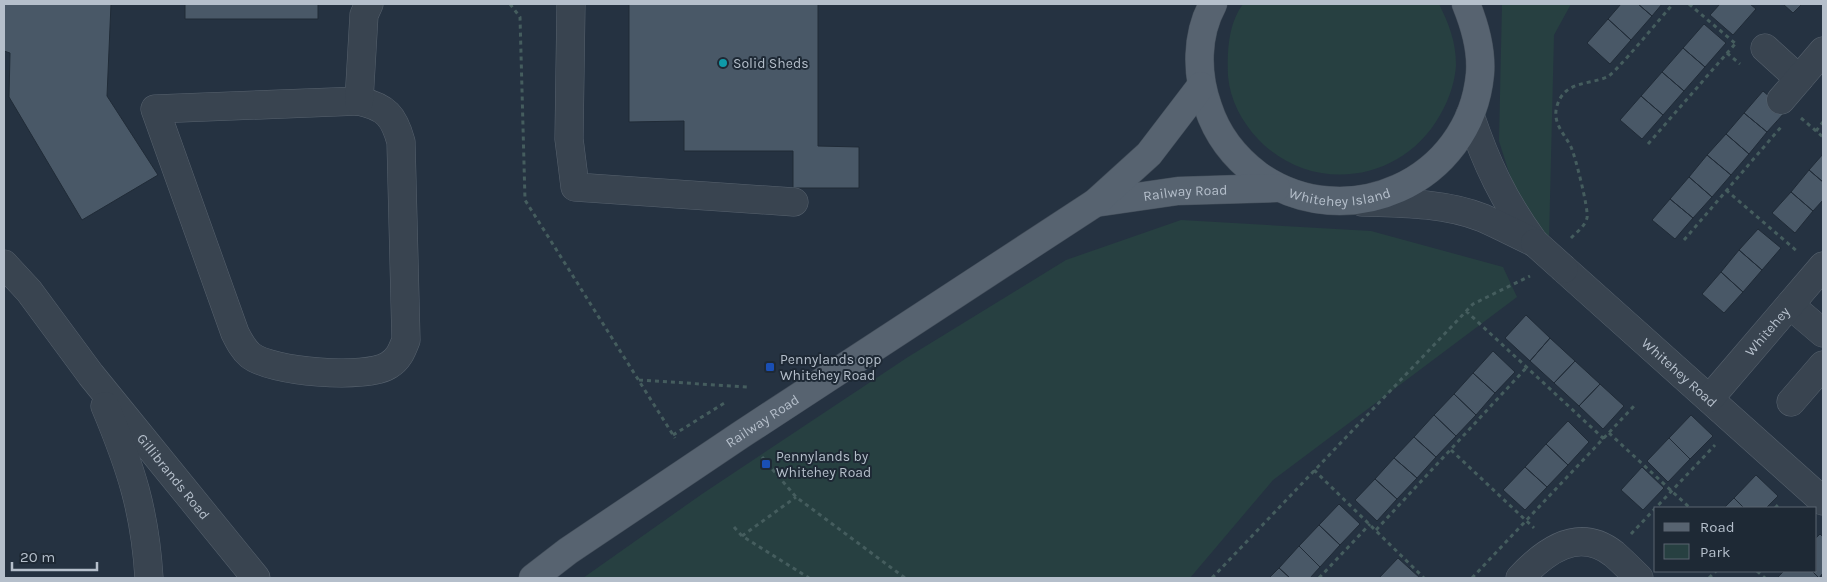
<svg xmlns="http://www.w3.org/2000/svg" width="1827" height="582" font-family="Karla,sans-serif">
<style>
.green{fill:#274041}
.building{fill:#495867;stroke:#202b37}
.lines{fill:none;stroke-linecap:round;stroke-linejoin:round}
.minor-casing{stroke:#57626e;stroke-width:29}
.major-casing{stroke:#424d59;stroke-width:29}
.path{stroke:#455d5e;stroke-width:3;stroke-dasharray:4 4;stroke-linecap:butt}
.minor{stroke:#394450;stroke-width:28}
.major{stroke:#576370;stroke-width:28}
.minor-bridge-casing{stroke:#57626e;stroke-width:29;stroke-linecap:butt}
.minor-bridge{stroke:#394450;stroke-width:28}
.culture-dot{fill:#0f9aa8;stroke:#1e2935;stroke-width:2}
.transit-dot{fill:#1a4fb4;stroke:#1e2935;stroke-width:2}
.labels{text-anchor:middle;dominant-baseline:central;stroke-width:4;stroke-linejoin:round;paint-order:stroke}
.poi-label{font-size:14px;fill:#b5bfcb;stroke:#1e2935;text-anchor:start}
.street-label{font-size:14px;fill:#b5bfcb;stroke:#1e2935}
</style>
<rect width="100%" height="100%" fill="#253241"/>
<path class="green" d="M1243,4H1439C1449,24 1456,42 1456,65C1455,82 1449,100 1440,115C1403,182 1312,196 1258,139C1242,122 1230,100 1228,76C1227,52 1228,24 1243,4Z
M1502,4H1571L1554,35L1549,239L1520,207L1499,141Z
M1181,220L1371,231L1503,267L1517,297L1273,480L1190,578H583L702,494L908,357L1066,260Z"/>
<path class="building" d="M4,4H111L107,96L158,175L82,220L9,97L10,53L4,51Z
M185,4H318V19H185Z
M629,4H818V146L859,147V188H793V151H684V121L629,122Z
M1621,4H1638L1652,16L1631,40L1608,19Z
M1638,4H1662L1652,16Z
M1720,4H1750L1756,9L1733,35L1710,15Z
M1783,4H1802L1793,13Z
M1608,19L1631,40L1610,64L1587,43Z
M1704,24L1726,43L1705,67L1683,48Z
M1683,48L1705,67L1684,91L1662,72Z
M1662,72L1684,91L1663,115L1641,96Z
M1763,91L1786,111L1767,132L1744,113Z
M1641,96L1663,115L1642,139L1620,120Z
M1744,113L1767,132L1749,154L1726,134Z
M1726,134L1749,154L1731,175L1707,155Z
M1823,154V182L1809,170Z
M1707,155L1731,175L1712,197L1689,177Z
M1809,170L1823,182V200L1813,211L1791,192Z
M1689,177L1712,197L1693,218L1670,199Z
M1791,192L1813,211L1795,233L1772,213Z
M1670,199L1693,218L1675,239L1652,220Z
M1758,229L1781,248L1762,270L1739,250Z
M1739,250L1762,270L1743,292L1721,272Z
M1721,272L1743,292L1724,313L1702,294Z
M1526,315L1550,338L1530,361L1505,338Z
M1550,338L1575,361L1554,383L1530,361Z
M1493,351L1515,372L1495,393L1473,373Z
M1575,361L1600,384L1579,406L1554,383Z
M1473,373L1495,393L1476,415L1454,394Z
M1600,384L1624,406L1603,429L1579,406Z
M1454,394L1476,415L1456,436L1434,415Z
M1434,415L1456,436L1436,457L1414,437Z
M1691,415L1713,436L1690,459L1669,438Z
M1568,421L1589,442L1568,465L1546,444Z
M1414,437L1436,457L1417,478L1394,458Z
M1669,438L1690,459L1668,482L1647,461Z
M1546,444L1568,465L1547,487L1525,467Z
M1394,458L1417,478L1397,499L1375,479Z
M1525,467L1547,487L1525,510L1503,490Z
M1642,467L1664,488L1643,510L1621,490Z
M1756,475L1778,496L1766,508H1744L1734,498Z
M1375,479L1397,499L1377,521L1355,500Z
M1734,498L1744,508H1724Z
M1339,504L1360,524L1340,545L1319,525Z
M1319,525L1340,545L1320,567L1299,546Z
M1820,534L1823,537V573L1819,578L1812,571H1816V538Z
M1299,546L1320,567L1310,578H1290L1279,568Z
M1398,558L1420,578H1379Z
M1279,568L1290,578H1269Z
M1784,571H1812L1819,578H1777Z"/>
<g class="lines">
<defs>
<g id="minor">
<path d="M571,4L569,139L575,187L794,202"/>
<path d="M1765,48L1799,79"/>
<path d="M1781,100L1823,51"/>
<path d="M359,101C386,107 394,116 401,142L406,340C402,350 399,359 389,365C367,380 270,372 250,355C243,349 239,341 235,333L155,109Z"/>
<path d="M359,101L364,15L369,4"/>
<path d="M1470,115C1486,163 1504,201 1534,242"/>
<path d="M1362,202C1402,203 1445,203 1483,218C1501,226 1518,235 1535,243"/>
<path id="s1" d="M4,264L29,291L91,375L256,578"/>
<path id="s2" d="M1564,269L1823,501"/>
<path d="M1790,305L1823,333"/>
<path id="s3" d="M1710,398L1823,266"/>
<path d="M1791,402L1823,365"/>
<path d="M105,406C131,468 145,511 149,578"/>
<path d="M1520,578C1545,551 1578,526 1614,554C1623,562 1631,570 1639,578"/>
</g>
<g id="major">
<path id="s4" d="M1213,4C1196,35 1196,74 1208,107C1217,135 1234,157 1258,175C1346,237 1470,182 1480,74C1482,49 1475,26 1466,4"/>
<path id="s5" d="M1095,203L1178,191L1276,188"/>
<path id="s6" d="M533,578L568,551L742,434L1095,203L1149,154L1201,86"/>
</g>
</defs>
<use href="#minor" class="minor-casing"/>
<use href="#major" class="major-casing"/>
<path class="path" d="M510,4L520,17L525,200L675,438
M1689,4L1736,44
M1727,53L1740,64
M1801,118L1823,137
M1816,131L1823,122
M1648,144L1735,44
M1726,190L1798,252
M1571,238C1577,232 1585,226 1587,218C1589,210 1575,155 1571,147C1564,133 1552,123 1557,106C1564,81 1588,85 1607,77C1615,74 1663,15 1673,4
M1684,240L1781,127
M1466,311L1604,439
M639,380L747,387
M1609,433L1690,508
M673,435L726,402
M1451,450L1534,528
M762,457L796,497L905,578
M1314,470L1424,578
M1775,508L1780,503
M734,527L742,536L809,578
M1376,530L1527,367
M1631,534L1715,445
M742,536L796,497
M1757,571L1765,578
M1212,578L1473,304L1530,276
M1319,578L1370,524
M1472,578L1634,406
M1709,578L1716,571"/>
<use href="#minor" class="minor"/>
<use href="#major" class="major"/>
<defs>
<path id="minor-bridge" d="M1535,243L1564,269"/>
</defs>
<use href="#minor-bridge" class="minor-bridge-casing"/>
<use href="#minor-bridge" class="minor-bridge"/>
</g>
<circle class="culture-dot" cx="723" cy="63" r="5"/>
<g class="transit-dot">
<rect x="765" y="362" width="10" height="10" rx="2.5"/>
<rect x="761" y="459" width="10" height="10" rx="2.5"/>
</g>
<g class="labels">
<g class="poi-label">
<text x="733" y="63">Solid Sheds</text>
<text x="780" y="359">Pennylands opp<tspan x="780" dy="16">Whitehey Road</tspan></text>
<text x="776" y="456">Pennylands by<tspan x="776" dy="16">Whitehey Road</tspan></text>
</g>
<g class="street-label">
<text stroke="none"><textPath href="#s4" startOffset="279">Whitehey Island</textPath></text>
<text stroke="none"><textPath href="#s5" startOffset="91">Railway Road</textPath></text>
<text stroke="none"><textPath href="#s3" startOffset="88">Whitehey</textPath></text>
<text stroke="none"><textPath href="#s2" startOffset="155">Whitehey Road</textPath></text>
<text stroke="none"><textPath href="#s6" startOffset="278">Railway Road</textPath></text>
<text stroke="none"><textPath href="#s1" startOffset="272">Gillibrands Road</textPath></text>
</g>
</g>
<rect width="1827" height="582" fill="none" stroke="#b5bfcb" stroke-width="10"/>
<rect x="1654" y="507" width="162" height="65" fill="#1e2935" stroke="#5a6571"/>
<rect x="1664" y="523" width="25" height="8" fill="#576370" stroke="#5a6571"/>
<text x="1700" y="532" font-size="15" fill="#b5bfcb">Road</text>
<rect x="1664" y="544" width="25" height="15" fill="#274041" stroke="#5a6571"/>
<text x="1700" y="557" font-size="15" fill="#b5bfcb">Park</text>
<path d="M12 562v8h85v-8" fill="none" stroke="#b5bfcb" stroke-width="2.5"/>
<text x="20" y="562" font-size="15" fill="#b5bfcb" stroke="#1e2935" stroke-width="4" paint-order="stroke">20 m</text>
</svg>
